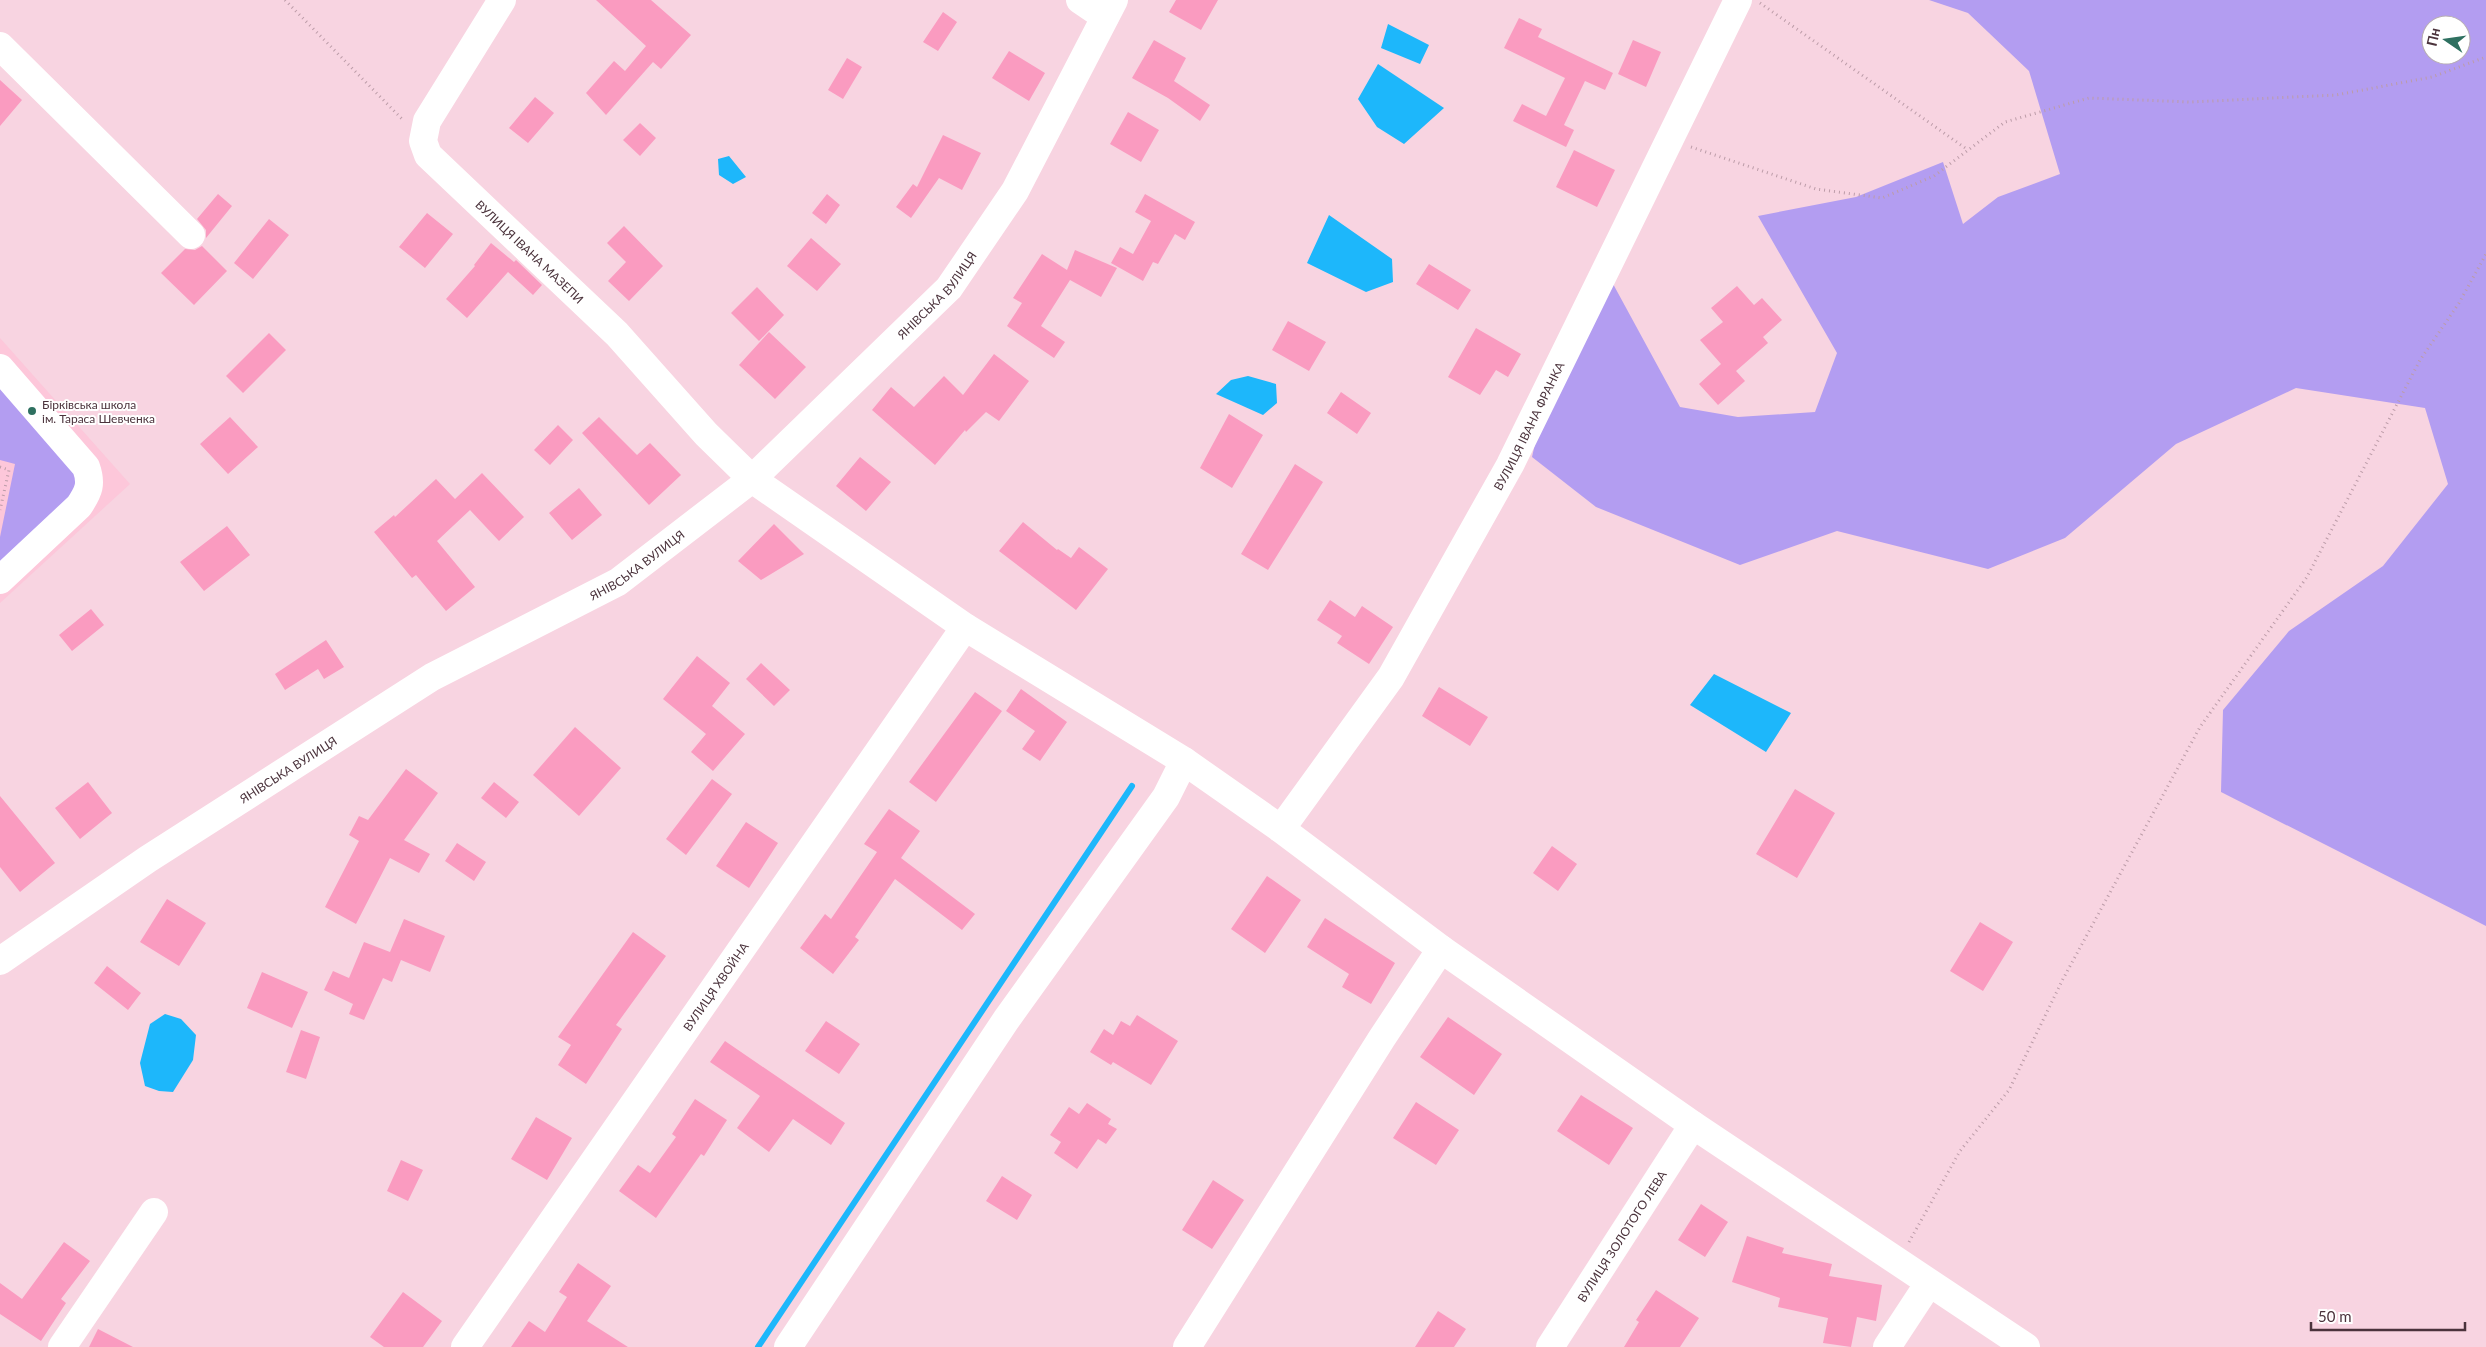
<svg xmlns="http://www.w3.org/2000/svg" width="2486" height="1347" font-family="Lato,sans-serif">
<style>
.built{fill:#fdc7da}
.green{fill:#b39df1;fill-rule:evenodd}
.water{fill:#1db7fb}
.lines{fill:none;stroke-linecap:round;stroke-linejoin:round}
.stream{stroke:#1db7fb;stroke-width:6}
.building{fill:#fa9bc0}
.path{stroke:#bc9ca8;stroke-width:3;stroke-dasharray:1 4;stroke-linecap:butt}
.minor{stroke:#fff;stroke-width:28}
.poi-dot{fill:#2e7060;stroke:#fff;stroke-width:2}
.labels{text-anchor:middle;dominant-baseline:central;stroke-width:4;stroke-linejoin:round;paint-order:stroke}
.street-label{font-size:12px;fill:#4b333c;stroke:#fff}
.poi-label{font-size:12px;fill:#4b333c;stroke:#fff;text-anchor:start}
</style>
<rect width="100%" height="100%" fill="#f8d4e1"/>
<path class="built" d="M0,338L130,484L0,603Z"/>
<path class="green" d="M1929,0H2486V926L2221,792L2223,710L2289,631L2383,566L2448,484L2425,408L2296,388L2176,444L2065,538L1988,569L1837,531L1740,565L1596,507L1532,457L1551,372L1606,271L1680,407L1738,417L1815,412L1837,353L1758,216L1856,197L1943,162L1963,224L1998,197L2060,174L2029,71L1968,13ZM2431,25H2461V55H2431Z
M0,377L77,477L73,499L0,569V537L15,464L0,460Z"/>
<path class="water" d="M1388,24L1429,45L1420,64L1381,48Z
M1378,64L1444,108L1404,144L1377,127L1358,99Z
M729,156L746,177L733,184L719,175L718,159Z
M1329,215L1392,259L1393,282L1366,292L1307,263Z
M1248,376L1276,384L1277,403L1263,415L1216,394L1231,380Z
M1714,674L1791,713L1766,752L1690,705Z
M165,1014L181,1019L196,1035L193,1060L173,1092L159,1091L145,1086L140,1063L150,1024Z"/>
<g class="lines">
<path class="stream" d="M758,1347L1132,786"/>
</g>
<path class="building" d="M596,0H651L691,35L661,69L653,62L606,115L586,93L614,61L625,71L646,46Z
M1176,0H1218L1201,30L1169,12Z
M943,12L957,22L938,51L923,42Z
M1519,18L1542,29L1538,37L1613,73L1605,90L1585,81L1564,125L1574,130L1566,147L1513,121L1522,104L1546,116L1565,78L1504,48Z
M1154,40L1186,58L1174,81L1210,105L1200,121L1168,98L1132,78Z
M1633,40L1661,52L1646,87L1618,74Z
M1009,51L1045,73L1029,101L992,78Z
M847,58L862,67L843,99L828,90Z
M0,80L22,100L0,126Z
M535,97L554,113L528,143L509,128Z
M1128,112L1159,130L1141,162L1110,144Z
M640,123L656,138L640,156L623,140Z
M943,135L981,153L962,190L939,178L911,218L896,207L913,184L917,187Z
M1574,150L1615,170L1597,207L1556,187Z
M218,194L232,206L206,238V230L197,219Z
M827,194L840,205L826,224L812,213Z
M1145,194L1195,222L1185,240L1175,234L1158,264L1153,262L1143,281L1111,263L1120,247L1133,254L1151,221L1135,212Z
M427,213L453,234L425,268L399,247Z
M269,219L289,235L253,279L234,263Z
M624,226L663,266L629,301L608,281L626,262L607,243Z
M811,238L841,264L817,291L787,266Z
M491,243L514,262L516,260L542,285L533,295L508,272L467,318L446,299L475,266L474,265Z
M202,246L227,271L194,305L161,273L185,249L195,250Z
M1075,250L1117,268L1101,297L1070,280L1041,326L1065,342L1054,358L1007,326L1022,303L1013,298L1042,254L1067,270Z
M1429,264L1471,290L1458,310L1416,284Z
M1737,286L1754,305L1762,298L1782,320L1763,337L1768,343L1736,371L1745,381L1718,405L1699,384L1721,364L1700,340L1723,322L1711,308Z
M757,287L784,315L759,341L731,313Z
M1288,321L1326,342L1309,371L1272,350Z
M1476,328L1521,354L1508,377L1496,370L1480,395L1448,377Z
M769,332L806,367L775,399L739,365Z
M269,333L286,350L243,393L226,376Z
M994,354L1029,381L999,421L986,412L966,432L965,430L935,465L872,410L891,387L914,407L944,376L963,395Z
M1341,392L1371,413L1357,434L1327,413Z
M1229,414L1263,435L1232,488L1200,468Z
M230,417L258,447L228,474L200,444Z
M599,417L637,455L650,443L681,475L649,505L582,433Z
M558,425L573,440L550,465L534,450Z
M860,457L891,482L866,511L836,486Z
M1295,464L1323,482L1268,570L1241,554Z
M482,473L524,517L499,541L470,510L437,541L475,587L446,611L416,575L412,578L374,532L394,515L395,517L436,479L455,499Z
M579,488L602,515L572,540L549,513Z
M1023,522L1057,550L1058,549L1071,558L1079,547L1108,569L1076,610L999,551Z
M774,524L804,554L761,580L738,561Z
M227,526L250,555L204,591L180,562Z
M1330,600L1355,617L1362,606L1393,627L1369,664L1337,643L1342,636L1317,620Z
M91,609L104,625L72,651L59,635Z
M326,640L344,667L324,679L318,669L285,690L275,674Z
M697,656L730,683L712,706L745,734L713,771L691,752L706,734L663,699Z
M761,663L790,690L774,706L746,679Z
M1439,687L1488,717L1470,746L1422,716Z
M1021,689L1067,722L1040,761L1022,749L1035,731L1006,711Z
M975,692L1002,711L936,802L909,782Z
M575,727L621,768L579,816L533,775Z
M406,769L438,793L404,840L430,854L419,873L390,858L356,924L325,907L359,841L349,835L359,816L368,820Z
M712,779L732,794L686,855L666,839Z
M88,782L112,813L80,839L55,808Z
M494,782L519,802L506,818L481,798Z
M1795,789L1835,813L1797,878L1756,854Z
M0,796L55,863L20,892L0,867Z
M889,809L920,831L901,858L975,914L962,930L895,879L855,937L859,940L833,974L800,948L825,914L831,919L877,852L864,844Z
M746,822L778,843L749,888L716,866Z
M457,843L486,862L474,881L445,861Z
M1552,846L1577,864L1558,891L1533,873Z
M1267,876L1301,900L1265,953L1231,929Z
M167,899L206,923L179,966L140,942Z
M1325,918L1395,963L1371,1004L1342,987L1349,974L1307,947Z
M404,919L445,936L430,972L401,960L392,982L383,978L364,1020L349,1014L353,1004L324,990L333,971L349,978L364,942L390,952Z
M1980,922L2013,942L1983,991L1950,971Z
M633,932L666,956L616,1025L622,1029L586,1084L558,1065L571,1045L558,1037Z
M107,966L141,993L128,1010L94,983Z
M262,972L308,992L292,1028L247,1008Z
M1137,1015L1178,1041L1151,1085L1113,1062L1111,1065L1090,1052L1104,1029L1113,1035L1121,1021L1130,1026Z
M1448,1017L1502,1054L1474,1095L1420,1057Z
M826,1021L860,1044L839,1074L805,1051Z
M301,1030L320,1037L306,1079L286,1072Z
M725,1041L845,1123L831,1145L793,1119L769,1152L737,1128L760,1096L710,1062Z
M1581,1095L1633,1128L1609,1165L1557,1131Z
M695,1099L727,1120L704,1156L701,1154L656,1218L619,1191L638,1165L650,1173L676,1137L672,1134Z
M1416,1102L1459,1130L1436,1165L1393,1138Z
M1087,1103L1111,1119L1108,1124L1117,1129L1106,1144L1098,1139L1077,1169L1054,1153L1061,1142L1050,1135L1069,1107L1079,1114Z
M536,1117L572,1138L547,1180L511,1159Z
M401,1160L423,1170L408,1201L387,1191Z
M1002,1176L1032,1195L1017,1220L986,1201Z
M1213,1180L1244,1200L1212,1249L1182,1230Z
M1701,1204L1728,1222L1705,1257L1678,1240Z
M1747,1236L1784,1248L1782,1253L1832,1264L1829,1276L1882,1285L1876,1321L1857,1317L1851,1347L1823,1343L1828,1318L1778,1307L1780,1298L1732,1282Z
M64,1242L90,1261L61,1299L66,1303L41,1341L0,1314V1283L22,1299Z
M578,1263L611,1286L587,1321L628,1347H511L529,1321L545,1332L567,1297L559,1292Z
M1656,1290L1699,1318L1680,1347H1624L1639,1322L1636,1320Z
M403,1292L442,1321L423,1347H384L370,1337Z
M1438,1311L1466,1329L1454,1347H1415Z
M98,1329L133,1347H89Z"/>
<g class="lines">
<path class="path" d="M285,0L404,121
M1760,3L1968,150
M1691,147L1816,189L1882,198L1934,176L2005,122L2089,98L2190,102L2336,95L2432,77L2486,57
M0,467L9,470L0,510
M1909,1242L1960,1151L2009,1090L2063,979L2200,727L2307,577L2420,360L2459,303L2486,254"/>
<g class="minor">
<path id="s1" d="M502,0L427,121L423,141L428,155L617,334L706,434L752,479L965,627L1184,761L1281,829L1441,949L1693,1125L2026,1347"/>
<path d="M1080,0L1105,17"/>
<path d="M0,46L191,235"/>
<path d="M0,368L86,467C92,484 89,491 79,506L0,580"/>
<path id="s2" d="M1281,829L1391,677L1510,465L1738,0"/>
<path id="s3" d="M0,961L148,859L432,677L618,582L752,479L949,288L1015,191L1114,0"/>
<path d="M62,1347L154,1212"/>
<path id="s4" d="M465,1347L965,627"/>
<path d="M788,1347L1006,1020L1166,797L1184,761"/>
<path d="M1187,1347L1382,1038L1441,949"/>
<path id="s5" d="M1550,1347L1693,1125"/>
<path d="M1887,1347L1929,1283"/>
</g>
</g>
<circle class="poi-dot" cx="32" cy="411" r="5"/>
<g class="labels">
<g class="street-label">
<text stroke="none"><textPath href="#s1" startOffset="318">ВУЛИЦЯ ІВАНА МАЗЕПИ</textPath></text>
<text stroke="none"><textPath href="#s3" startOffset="1156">ЯНІВСЬКА ВУЛИЦЯ</textPath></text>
<text stroke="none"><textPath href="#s2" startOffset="474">ВУЛИЦЯ ІВАНА ФРАНКА</textPath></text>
<text stroke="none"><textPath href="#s3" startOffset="751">ЯНІВСЬКА ВУЛИЦЯ</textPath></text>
<text stroke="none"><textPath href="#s3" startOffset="346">ЯНІВСЬКА ВУЛИЦЯ</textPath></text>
<text stroke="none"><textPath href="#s4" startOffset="439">ВУЛИЦЯ ХВОЙНА</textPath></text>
<text stroke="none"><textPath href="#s5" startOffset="132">ВУЛИЦЯ ЗОЛОТОГО ЛЕВА</textPath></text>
</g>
<g class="poi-label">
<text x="42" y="404">Бірківська школа<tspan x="42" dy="14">ім. Тараса Шевченка</tspan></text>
</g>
</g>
<g transform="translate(2446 40) rotate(283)"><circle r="24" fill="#ffffff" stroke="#b7adb1"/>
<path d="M0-4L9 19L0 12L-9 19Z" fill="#2e7060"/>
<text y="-8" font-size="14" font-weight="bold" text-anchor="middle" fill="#4b333c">Пн</text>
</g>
<path d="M2311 1322v8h154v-8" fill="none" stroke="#4b333c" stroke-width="2.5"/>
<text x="2318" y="1322" font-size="15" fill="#4b333c" stroke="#ffffff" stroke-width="4" paint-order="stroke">50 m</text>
</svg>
